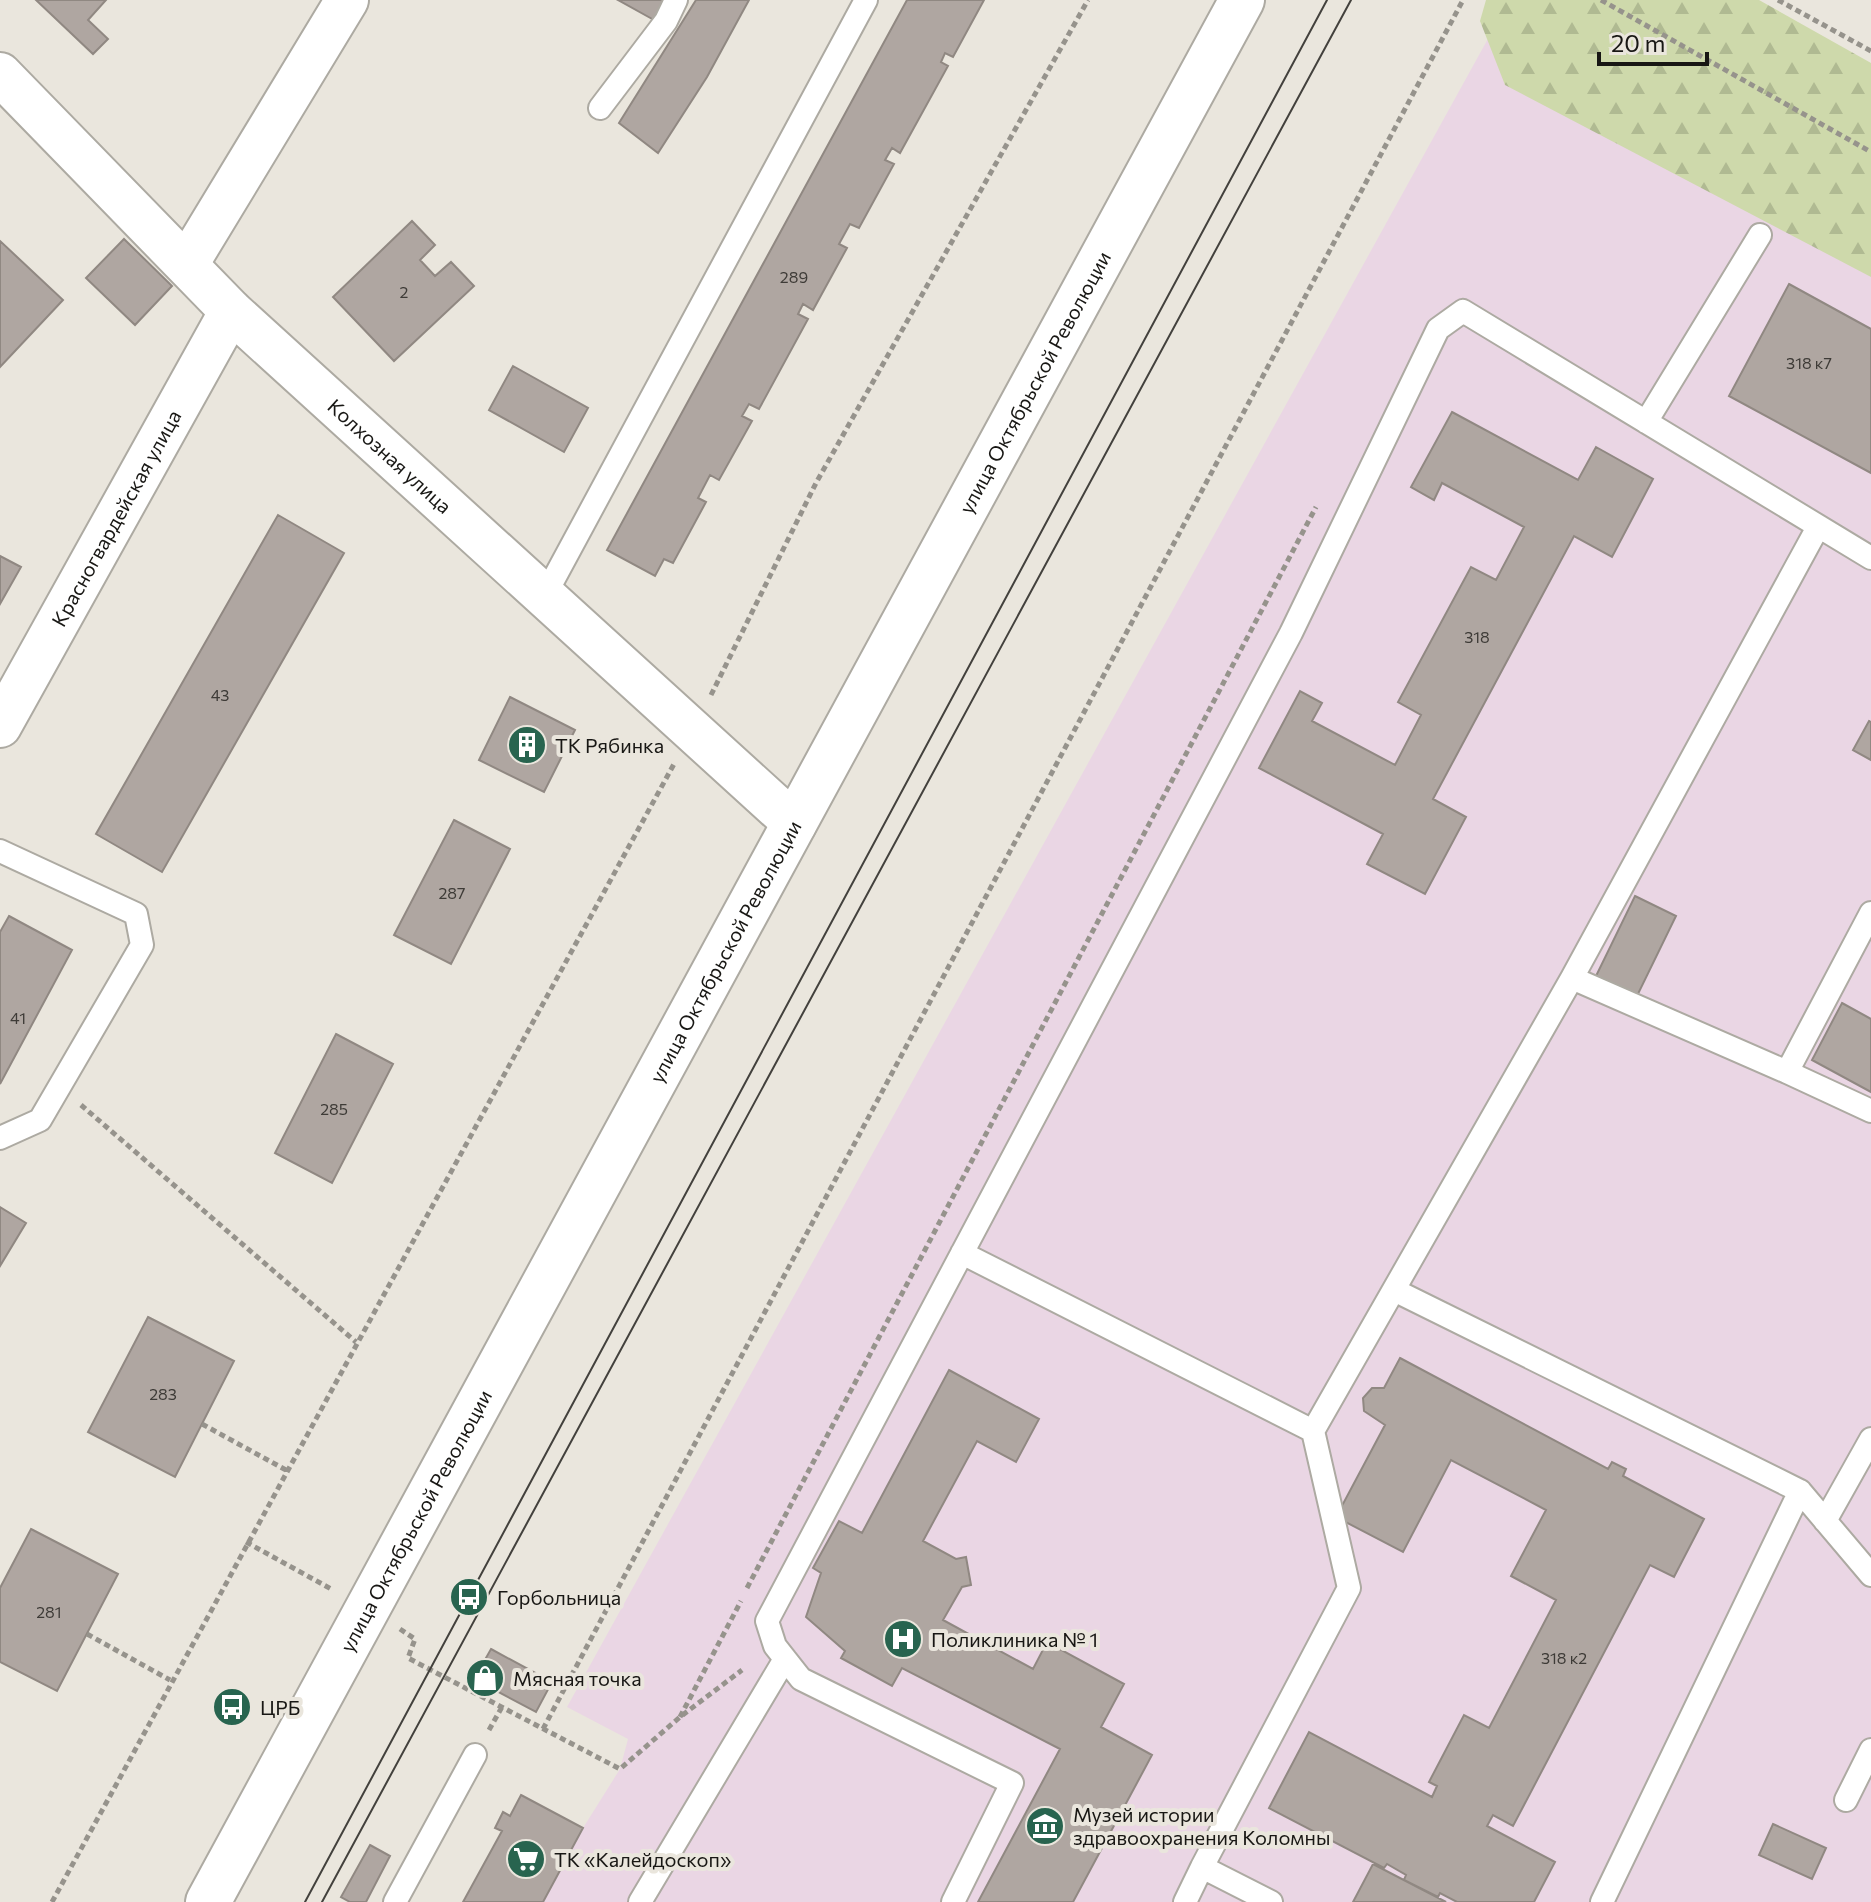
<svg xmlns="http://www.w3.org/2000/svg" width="1871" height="1902" font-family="Commissioner,sans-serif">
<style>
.medical{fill:#ead6e4}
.forest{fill:url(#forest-firs)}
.building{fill:#afa6a1;stroke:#908882;stroke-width:2}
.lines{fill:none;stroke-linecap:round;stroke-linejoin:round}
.service-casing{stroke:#adaaa2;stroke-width:26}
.minor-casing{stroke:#adaaa2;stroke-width:46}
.primary-casing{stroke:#adaaa2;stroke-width:48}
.path{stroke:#96938c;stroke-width:5;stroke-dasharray:6 4;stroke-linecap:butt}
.service{stroke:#fff;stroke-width:22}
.minor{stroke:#fff;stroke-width:42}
.primary{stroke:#fff;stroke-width:44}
.tram{stroke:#43413d;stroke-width:2}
.labels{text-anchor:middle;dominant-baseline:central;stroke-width:8;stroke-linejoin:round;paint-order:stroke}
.number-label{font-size:16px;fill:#3e3b37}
.street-label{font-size:20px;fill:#181714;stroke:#eae6dd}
.poi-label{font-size:20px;fill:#181714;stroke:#eae6dd;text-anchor:start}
</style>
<defs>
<pattern id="forest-firs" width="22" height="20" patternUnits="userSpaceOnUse" patternTransform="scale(2)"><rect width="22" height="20" fill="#ced9ab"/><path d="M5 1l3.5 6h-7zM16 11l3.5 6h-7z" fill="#b0ba92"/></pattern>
</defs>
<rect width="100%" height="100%" fill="#eae6dd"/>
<path class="medical" d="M1500,17L1871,220V1902H543L583,1828L620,1769L628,1739L567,1707Z"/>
<path class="forest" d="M1486,0H1759L1871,63V277L1505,85L1480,21Z"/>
<path class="building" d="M36,0H106L88,20L108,39L93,54Z
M618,0H665L654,20Z
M696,0H749L707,77L658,153L619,123Z
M907,0H984L953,57L945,53L941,62L948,66L900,153L892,148L885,160L894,164L859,228L850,224L839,244L847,248L813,310L803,304L798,314L808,319L759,409L749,404L742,416L752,421L719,480L710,475L698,498L706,502L673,563L664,559L655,576L607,550Z
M412,221L435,245L420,260L435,276L451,262L474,286L394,361L333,297Z
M124,239L172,286L135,325L86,278Z
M0,241L63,300L0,367Z
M1789,284L1871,329V473L1729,396Z
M513,366L588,408L564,452L489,410Z
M1452,412L1578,480L1596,447L1653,479L1612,557L1574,536L1433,799L1466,817L1425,894L1367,864L1383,834L1259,768L1300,691L1322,703L1312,721L1395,765L1421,715L1398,702L1471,567L1496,580L1524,527L1442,483L1434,500L1411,487Z
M278,515L344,553L162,872L96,834Z
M0,556L21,567L0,604Z
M510,697L575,730L544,792L479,760Z
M1869,721L1871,722V760L1853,750Z
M454,820L510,849L451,964L394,935Z
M1635,896L1676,916L1637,996L1596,976Z
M9,916L72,950L0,1084V932Z
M1842,1003L1871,1019V1092L1812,1060Z
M336,1034L393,1064L332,1183L275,1153Z
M0,1207L26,1223L0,1266Z
M148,1317L234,1361L175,1477L88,1432Z
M1400,1358L1608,1469L1612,1462L1626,1469L1623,1476L1704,1519L1674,1577L1650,1565L1513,1826L1493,1815L1487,1826L1555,1862L1534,1902H1457L1440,1893L1438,1897L1404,1880L1406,1875L1387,1864L1384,1868L1269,1808L1309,1732L1432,1797L1437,1786L1429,1782L1464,1715L1489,1728L1556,1600L1511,1576L1546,1510L1451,1460L1403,1552L1336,1517L1385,1425L1364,1411L1363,1398L1372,1388H1384Z
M949,1370L1039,1419L1016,1462L977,1441L923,1541L956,1559L966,1557L971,1585L962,1587L943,1620L1033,1669L1047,1642L1124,1684L1101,1727L1152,1755L1073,1902H978L1060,1749L902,1668L892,1686L841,1658L845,1651L806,1617L821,1573L813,1568L839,1521L862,1533Z
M31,1529L118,1574L57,1691L0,1662V1588Z
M491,1649L552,1682L536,1712L474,1679Z
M521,1795L583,1828L543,1902H463L502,1831L495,1828L503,1812L510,1816Z
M1773,1824L1826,1848L1812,1879L1759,1855Z
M370,1845L390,1856L366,1902H350L341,1897Z
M1373,1864L1446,1902H1353Z"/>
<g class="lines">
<defs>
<path id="service" d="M600,108L666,21L676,0
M1646,422L1760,235
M544,597L866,0
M0,851L136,914L142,945L40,1120L0,1138
M1871,913L1787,1072L1871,1111
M1572,978L1787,1072
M962,1253L1313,1431L1349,1588L1202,1867L1271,1902
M1394,1290L1800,1491L1871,1575
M1313,1431L1572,978L1818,527
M1825,1521L1871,1439
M1846,1800L1871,1750
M395,1902L475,1755
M640,1902L785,1659
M953,1902L1012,1783L801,1679L775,1646L767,1621L1291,633L1438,329L1463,311L1871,558
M1185,1902L1202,1867
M1602,1902L1800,1491"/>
<g id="minor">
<path id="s1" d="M0,74L231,311L795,824"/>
<path d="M187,264L347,0"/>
<path id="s2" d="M0,726L231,311"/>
</g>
<g id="primary">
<path id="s3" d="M208,1902L1242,0"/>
</g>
</defs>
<use href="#service" class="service-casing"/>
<use href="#minor" class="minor-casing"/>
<use href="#primary" class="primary-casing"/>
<path class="path" d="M1601,0L1871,152
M1778,0L1871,51
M711,695L816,483L1088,0
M81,1105L356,1342
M202,1424L286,1470
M246,1542L333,1590
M747,1588L1316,507
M400,1629L415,1639L408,1658L620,1769L680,1717L742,1670
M87,1634L170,1680
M680,1717L741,1601
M543,1729L1463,0
M489,1730L502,1707
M52,1902L674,764"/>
<use href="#service" class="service"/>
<use href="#minor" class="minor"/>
<use href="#primary" class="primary"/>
<path class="tram" d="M305,1902L1327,0
M322,1902L1351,0"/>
</g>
<defs>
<symbol id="building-disc" viewBox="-11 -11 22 22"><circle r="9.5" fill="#28644f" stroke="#eae6dd"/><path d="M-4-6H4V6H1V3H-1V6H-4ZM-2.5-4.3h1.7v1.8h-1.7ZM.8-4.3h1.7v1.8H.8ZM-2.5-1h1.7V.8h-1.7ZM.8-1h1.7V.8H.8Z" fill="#fff"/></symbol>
<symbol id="bus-disc" viewBox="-11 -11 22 22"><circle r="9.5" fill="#28644f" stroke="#eae6dd"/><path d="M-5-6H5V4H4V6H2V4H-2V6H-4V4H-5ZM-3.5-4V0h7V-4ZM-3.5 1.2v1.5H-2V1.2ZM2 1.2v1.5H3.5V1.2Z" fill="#fff"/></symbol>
<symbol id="hospital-disc" viewBox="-11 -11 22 22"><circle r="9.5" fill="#28644f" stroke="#eae6dd"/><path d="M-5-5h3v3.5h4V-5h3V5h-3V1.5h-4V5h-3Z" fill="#fff"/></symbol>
<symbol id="shop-disc" viewBox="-11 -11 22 22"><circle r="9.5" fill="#28644f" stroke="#eae6dd"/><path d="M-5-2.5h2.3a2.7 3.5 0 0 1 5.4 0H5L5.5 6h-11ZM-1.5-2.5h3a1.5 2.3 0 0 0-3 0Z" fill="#fff"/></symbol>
<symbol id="museum-disc" viewBox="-11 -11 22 22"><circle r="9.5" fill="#28644f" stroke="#eae6dd"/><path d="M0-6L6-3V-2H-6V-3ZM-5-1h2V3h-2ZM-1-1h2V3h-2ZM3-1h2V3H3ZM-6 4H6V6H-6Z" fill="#fff"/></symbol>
<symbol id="supermarket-disc" viewBox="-11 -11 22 22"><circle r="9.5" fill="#28644f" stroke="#eae6dd"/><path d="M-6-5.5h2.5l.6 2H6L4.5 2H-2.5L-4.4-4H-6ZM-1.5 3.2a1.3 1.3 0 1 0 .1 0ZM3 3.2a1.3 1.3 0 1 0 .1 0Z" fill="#fff"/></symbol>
</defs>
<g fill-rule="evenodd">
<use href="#building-disc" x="505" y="723" width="44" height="44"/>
<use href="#bus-disc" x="447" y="1575" width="44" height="44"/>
<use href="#hospital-disc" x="881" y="1617" width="44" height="44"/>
<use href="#shop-disc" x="463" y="1656" width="44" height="44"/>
<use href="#bus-disc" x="210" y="1685" width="44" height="44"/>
<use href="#museum-disc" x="1023" y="1804" width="44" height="44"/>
<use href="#supermarket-disc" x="504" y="1837" width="44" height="44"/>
</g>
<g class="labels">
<g class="number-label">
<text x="794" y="276">289</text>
<text x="404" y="291">2</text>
<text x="1809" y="362">318 к7</text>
<text x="1477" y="636">318</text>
<text x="220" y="694">43</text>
<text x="452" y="892">287</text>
<text x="18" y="1017">41</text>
<text x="334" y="1108">285</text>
<text x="163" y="1393">283</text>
<text x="49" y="1611">281</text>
<text x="1564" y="1657">318 к2</text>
</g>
<g class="street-label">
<text stroke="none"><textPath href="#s3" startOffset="1730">улица Октябрьской Революции</textPath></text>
<text stroke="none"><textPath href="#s1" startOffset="546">Колхозная улица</textPath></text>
<text stroke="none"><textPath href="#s2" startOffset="238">Красногвардейская улица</textPath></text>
<text stroke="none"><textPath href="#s3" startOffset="1082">улица Октябрьской Революции</textPath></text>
<text stroke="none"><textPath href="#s3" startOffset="434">улица Октябрьской Революции</textPath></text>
</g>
<g class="poi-label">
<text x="555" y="745">ТК Рябинка</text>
<text x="497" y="1597">Горбольница</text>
<text x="931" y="1639">Поликлиника № 1</text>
<text x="513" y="1678">Мясная точка</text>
<text x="260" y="1707">ЦРБ</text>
<text x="1073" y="1814">Музей истории<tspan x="1073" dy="23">здравоохранения Коломны</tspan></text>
<text x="554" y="1859">ТК «Калейдоскоп»</text>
</g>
</g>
<path d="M1599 52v12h108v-12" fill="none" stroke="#181714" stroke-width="4"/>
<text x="1611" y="52" font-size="24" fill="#181714" stroke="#eae6dd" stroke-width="6" paint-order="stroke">20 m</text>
</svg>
